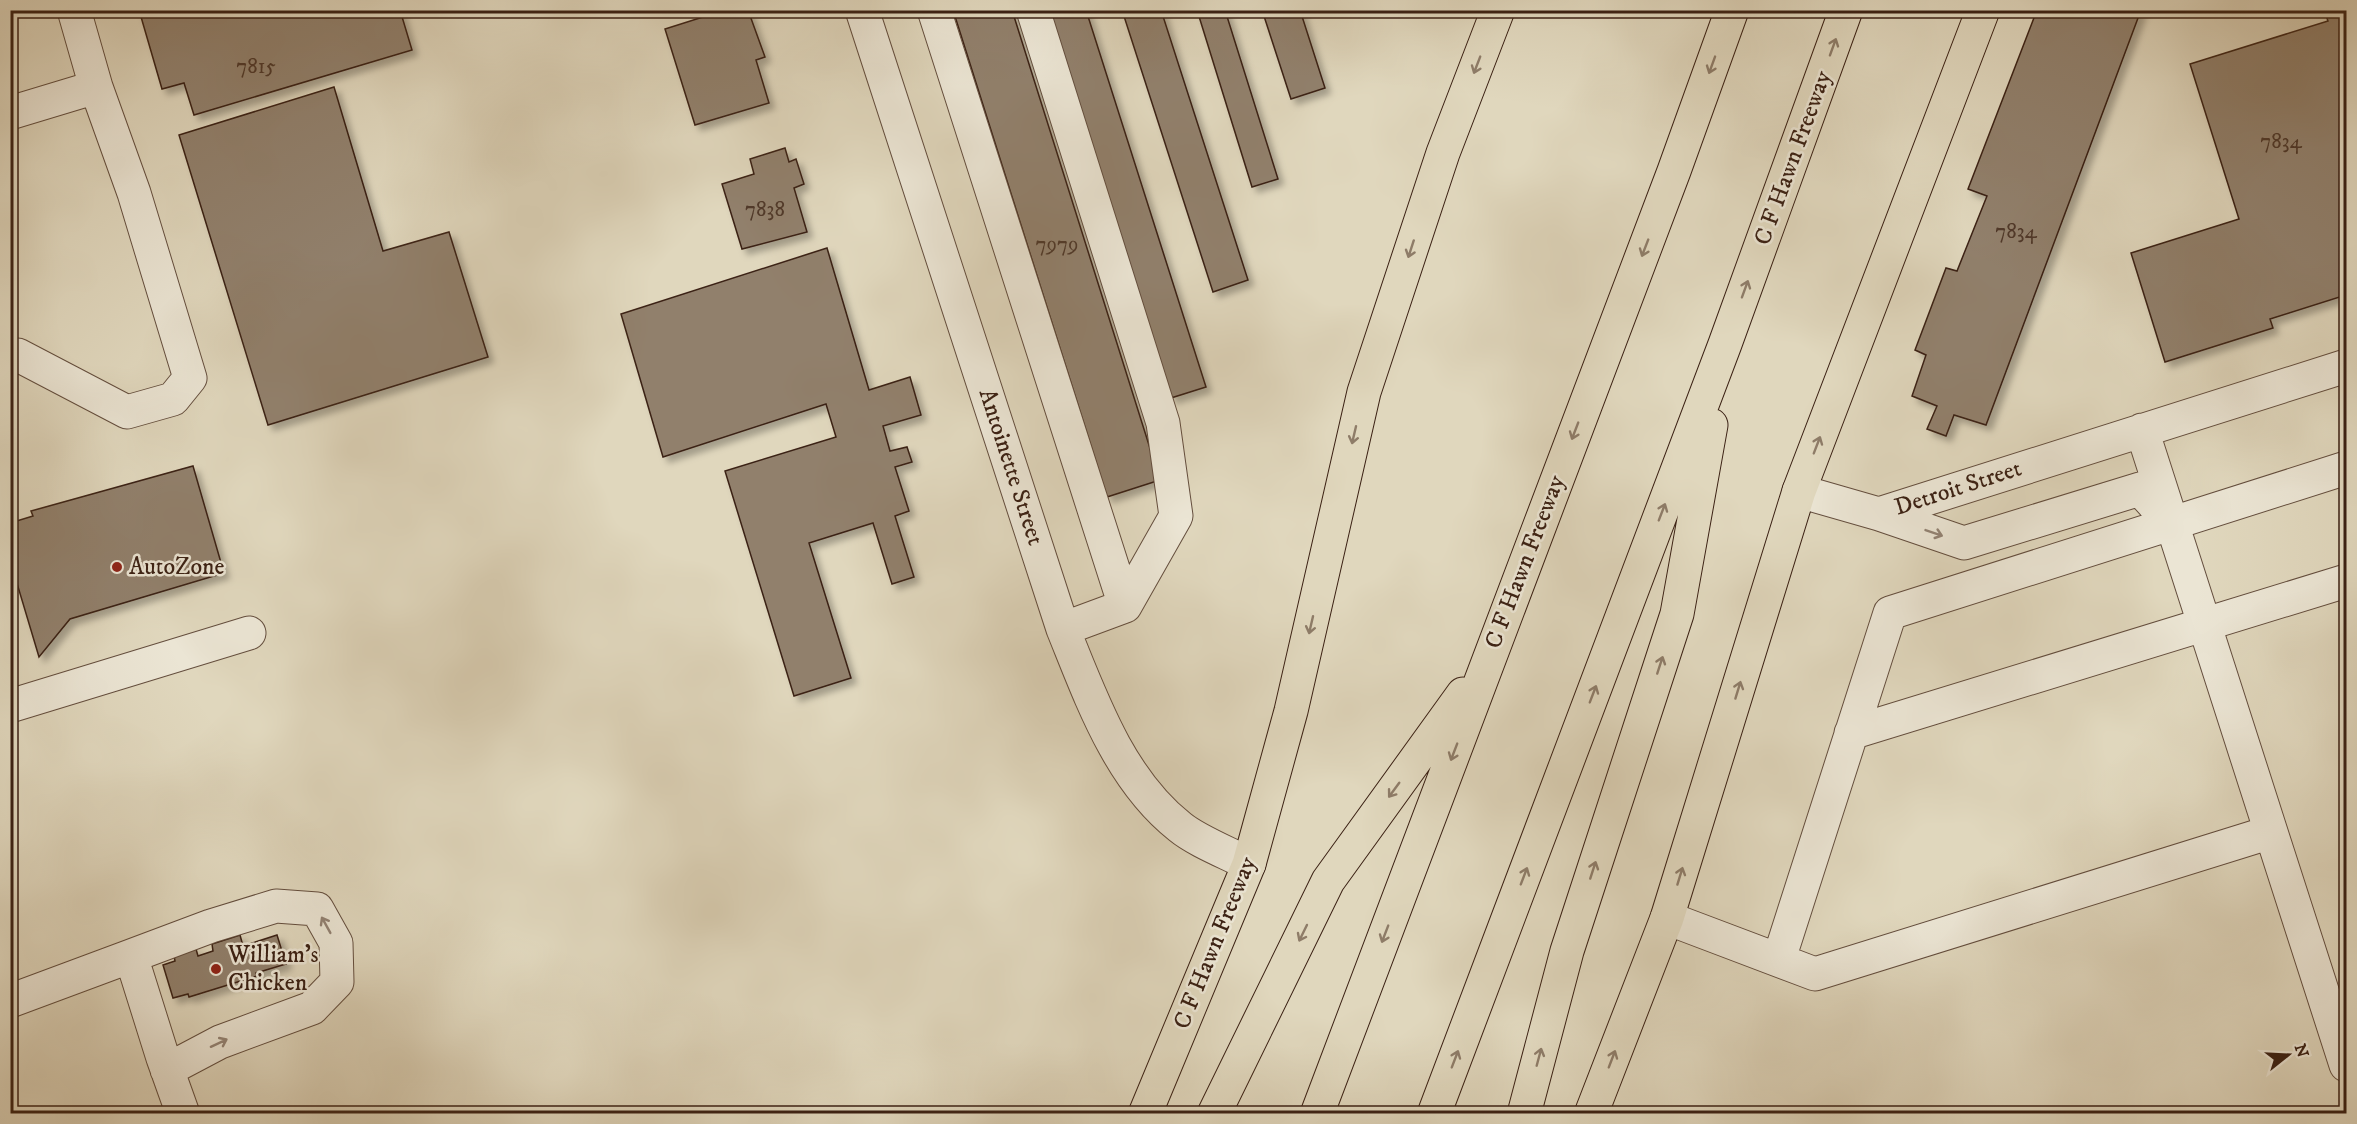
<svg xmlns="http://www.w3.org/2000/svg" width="2357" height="1124" font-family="'IM FELL DW Pica',serif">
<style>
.building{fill:#91806c;stroke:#3b2114;stroke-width:1.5;filter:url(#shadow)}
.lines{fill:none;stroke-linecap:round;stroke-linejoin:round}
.minor-casing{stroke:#644e3e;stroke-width:35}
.major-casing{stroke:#3b2114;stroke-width:35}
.highway-casing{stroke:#3b2114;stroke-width:35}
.minor{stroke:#ebe5d4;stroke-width:33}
.major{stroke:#e0d7bd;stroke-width:33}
.highway{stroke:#e0d7bd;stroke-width:33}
.oneway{stroke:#8e7c68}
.oneway2{stroke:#938374}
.poi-dot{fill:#8f2418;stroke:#ebe5d4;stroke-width:2}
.labels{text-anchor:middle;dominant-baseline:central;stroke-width:5;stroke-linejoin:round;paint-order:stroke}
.number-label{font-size:21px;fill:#50392a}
.street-label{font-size:24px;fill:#3b2114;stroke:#ebe5d4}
.poi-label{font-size:24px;fill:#3b2114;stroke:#ebe5d4;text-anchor:start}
</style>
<defs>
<filter id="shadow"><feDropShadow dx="5.5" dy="5.5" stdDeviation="3" flood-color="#0004"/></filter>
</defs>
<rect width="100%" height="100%" fill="#e0d7bd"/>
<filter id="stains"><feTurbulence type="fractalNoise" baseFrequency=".00333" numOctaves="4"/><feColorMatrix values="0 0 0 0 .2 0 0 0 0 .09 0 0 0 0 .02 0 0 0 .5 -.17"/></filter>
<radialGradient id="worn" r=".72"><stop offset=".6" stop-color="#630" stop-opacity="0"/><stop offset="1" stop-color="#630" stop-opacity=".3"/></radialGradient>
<path class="building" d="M139,10H400L412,50L194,115L184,83L162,89Z
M725,10H748L765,57L756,60L769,103L695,125L665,29Z
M953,10H1012L1160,480L1107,497Z
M1048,10H1086L1206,387L1171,398Z
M1122,10H1161L1248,280L1213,292Z
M1197,10H1225L1278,179L1252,187Z
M1262,10H1300L1325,88L1291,99Z
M2037,10H2141L1986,425L1954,415L1946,436L1927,429L1937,406L1912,396L1926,355L1915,350L1946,268L1957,271L1987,196L1968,189Z
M2324,10H2346V295L2270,319L2273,328L2165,362L2131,253L2239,219L2190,64L2328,21Z
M334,87L383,251L449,232L488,357L268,425L179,135Z
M785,148L789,162L796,159L804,184L794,188L807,232L742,249L722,184L754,174L750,159Z
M827,248L869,390L910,377L921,415L883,426L890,451L907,447L912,462L895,467L909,511L895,516L914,577L892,584L873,523L809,543L851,678L794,696L725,471L836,437L826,404L663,457L621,314Z
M193,466L224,573L70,619L39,657L10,560V523L33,516L31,511Z
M240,935L243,946L277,935L286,964L256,973L257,976L189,997L188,994L173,998L163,965L175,961L174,956L196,949L198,956L213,951L212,944Z"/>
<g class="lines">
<defs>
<path id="minor" d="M862,10L1063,629C1091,698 1119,779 1180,827C1197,841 1228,853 1249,864
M934,10L1125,606L1063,629
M1033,10L1163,423L1176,516L1125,606
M10,113L96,87L74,10
M10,357L18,355L127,412L173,399L190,378L134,193L96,87
M1799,491L1879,514L2346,366
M1879,514L1964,543L2140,489L2168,520
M10,706L249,633
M1851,733L2346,581
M2271,832L2346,1065
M1667,918L1815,974L2271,832L2142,430
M131,956L211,926L276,906L317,909L336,943L337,982L312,1008L220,1042L167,1070
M1779,959L1890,613L2346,468
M10,1001L131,956L163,1058L183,1114"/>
<path id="major" d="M1145,1114L1249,864L1291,711L1364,392L1443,153L1498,10
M1591,1114L1667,918L1799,491L1983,10"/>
<path id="highway" d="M1214,1114L1328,881L1463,694
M1317,1114L1674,171L1732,10
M1434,1114L1725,344L1846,10
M1524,1114L1567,951L1677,614L1711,425"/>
</defs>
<use href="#minor" class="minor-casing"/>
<use href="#major" class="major-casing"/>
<use href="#highway" class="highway-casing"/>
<use href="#minor" class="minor"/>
<use href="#major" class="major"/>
<use href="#highway" class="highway"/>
</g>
<defs><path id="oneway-shaft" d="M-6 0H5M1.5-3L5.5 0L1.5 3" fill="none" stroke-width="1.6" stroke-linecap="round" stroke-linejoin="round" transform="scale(1.5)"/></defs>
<g class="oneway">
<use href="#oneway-shaft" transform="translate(1833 47) rotate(-70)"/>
<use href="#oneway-shaft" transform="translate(1477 65) rotate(111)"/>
<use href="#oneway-shaft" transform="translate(1712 65) rotate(110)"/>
<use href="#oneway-shaft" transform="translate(1645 248) rotate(111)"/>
<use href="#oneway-shaft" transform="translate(1411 249) rotate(108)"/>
<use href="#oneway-shaft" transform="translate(1745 289) rotate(-70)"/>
<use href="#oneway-shaft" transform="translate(1575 431) rotate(111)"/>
<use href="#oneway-shaft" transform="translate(1354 435) rotate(103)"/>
<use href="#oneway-shaft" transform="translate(1817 445) rotate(-69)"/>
<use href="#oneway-shaft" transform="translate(1662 512) rotate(-69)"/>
<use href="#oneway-shaft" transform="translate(1311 625) rotate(103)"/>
<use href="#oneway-shaft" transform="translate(1660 665) rotate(-72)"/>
<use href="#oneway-shaft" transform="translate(1738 690) rotate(-73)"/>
<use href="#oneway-shaft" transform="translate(1593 694) rotate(-69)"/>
<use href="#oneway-shaft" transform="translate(1454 752) rotate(111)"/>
<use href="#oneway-shaft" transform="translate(1394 790) rotate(126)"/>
<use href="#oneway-shaft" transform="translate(1593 870) rotate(-72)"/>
<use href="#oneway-shaft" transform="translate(1524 876) rotate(-69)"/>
<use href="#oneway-shaft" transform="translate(1680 876) rotate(-73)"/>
<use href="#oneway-shaft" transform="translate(1303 933) rotate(116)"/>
<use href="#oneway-shaft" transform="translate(1385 934) rotate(111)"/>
<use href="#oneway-shaft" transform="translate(1539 1057) rotate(-75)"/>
<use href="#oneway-shaft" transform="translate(1455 1059) rotate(-69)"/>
<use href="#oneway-shaft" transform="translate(1612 1059) rotate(-69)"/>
</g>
<g class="oneway2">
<use href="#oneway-shaft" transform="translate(1934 533) rotate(19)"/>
<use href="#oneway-shaft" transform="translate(326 925) rotate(-119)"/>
<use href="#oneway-shaft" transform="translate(219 1043) rotate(-25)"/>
</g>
<g class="poi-dot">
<circle cx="117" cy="567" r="6"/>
<circle cx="216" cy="969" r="6"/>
</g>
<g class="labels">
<g class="number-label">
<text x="256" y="67">7815</text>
<text x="2281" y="142">7834</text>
<text x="765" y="210">7838</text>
<text x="2016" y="232">7834</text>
<text x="1057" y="245">7979</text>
</g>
<g class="street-label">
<text transform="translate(1793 158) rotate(-70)">C F Hawn Freeway</text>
<text transform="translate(1011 467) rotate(72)">Antoinette Street</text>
<text transform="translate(1958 488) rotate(-18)">Detroit Street</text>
<text transform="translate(1525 562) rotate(-69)">C F Hawn Freeway</text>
<text transform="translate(1215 943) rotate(-68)">C F Hawn Freeway</text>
</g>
<g class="poi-label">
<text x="129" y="567">AutoZone</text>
<text x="228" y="955">William's<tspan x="228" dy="28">Chicken</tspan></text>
</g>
</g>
<rect width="2357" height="1124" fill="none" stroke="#e0d7bd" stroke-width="36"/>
<rect x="12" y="12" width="2333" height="1100" fill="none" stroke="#3b2114" stroke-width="3"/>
<rect x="18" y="18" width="2321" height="1088" fill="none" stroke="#3b2114" stroke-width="1.5"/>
<g transform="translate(2288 1055) rotate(72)" stroke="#ebe5d4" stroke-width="4.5" paint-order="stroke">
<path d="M0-4.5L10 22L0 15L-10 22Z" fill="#3b2114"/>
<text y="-9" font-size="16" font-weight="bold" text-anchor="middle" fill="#3b2114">N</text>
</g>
<rect width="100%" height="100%" filter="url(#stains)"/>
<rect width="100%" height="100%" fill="url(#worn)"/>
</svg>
